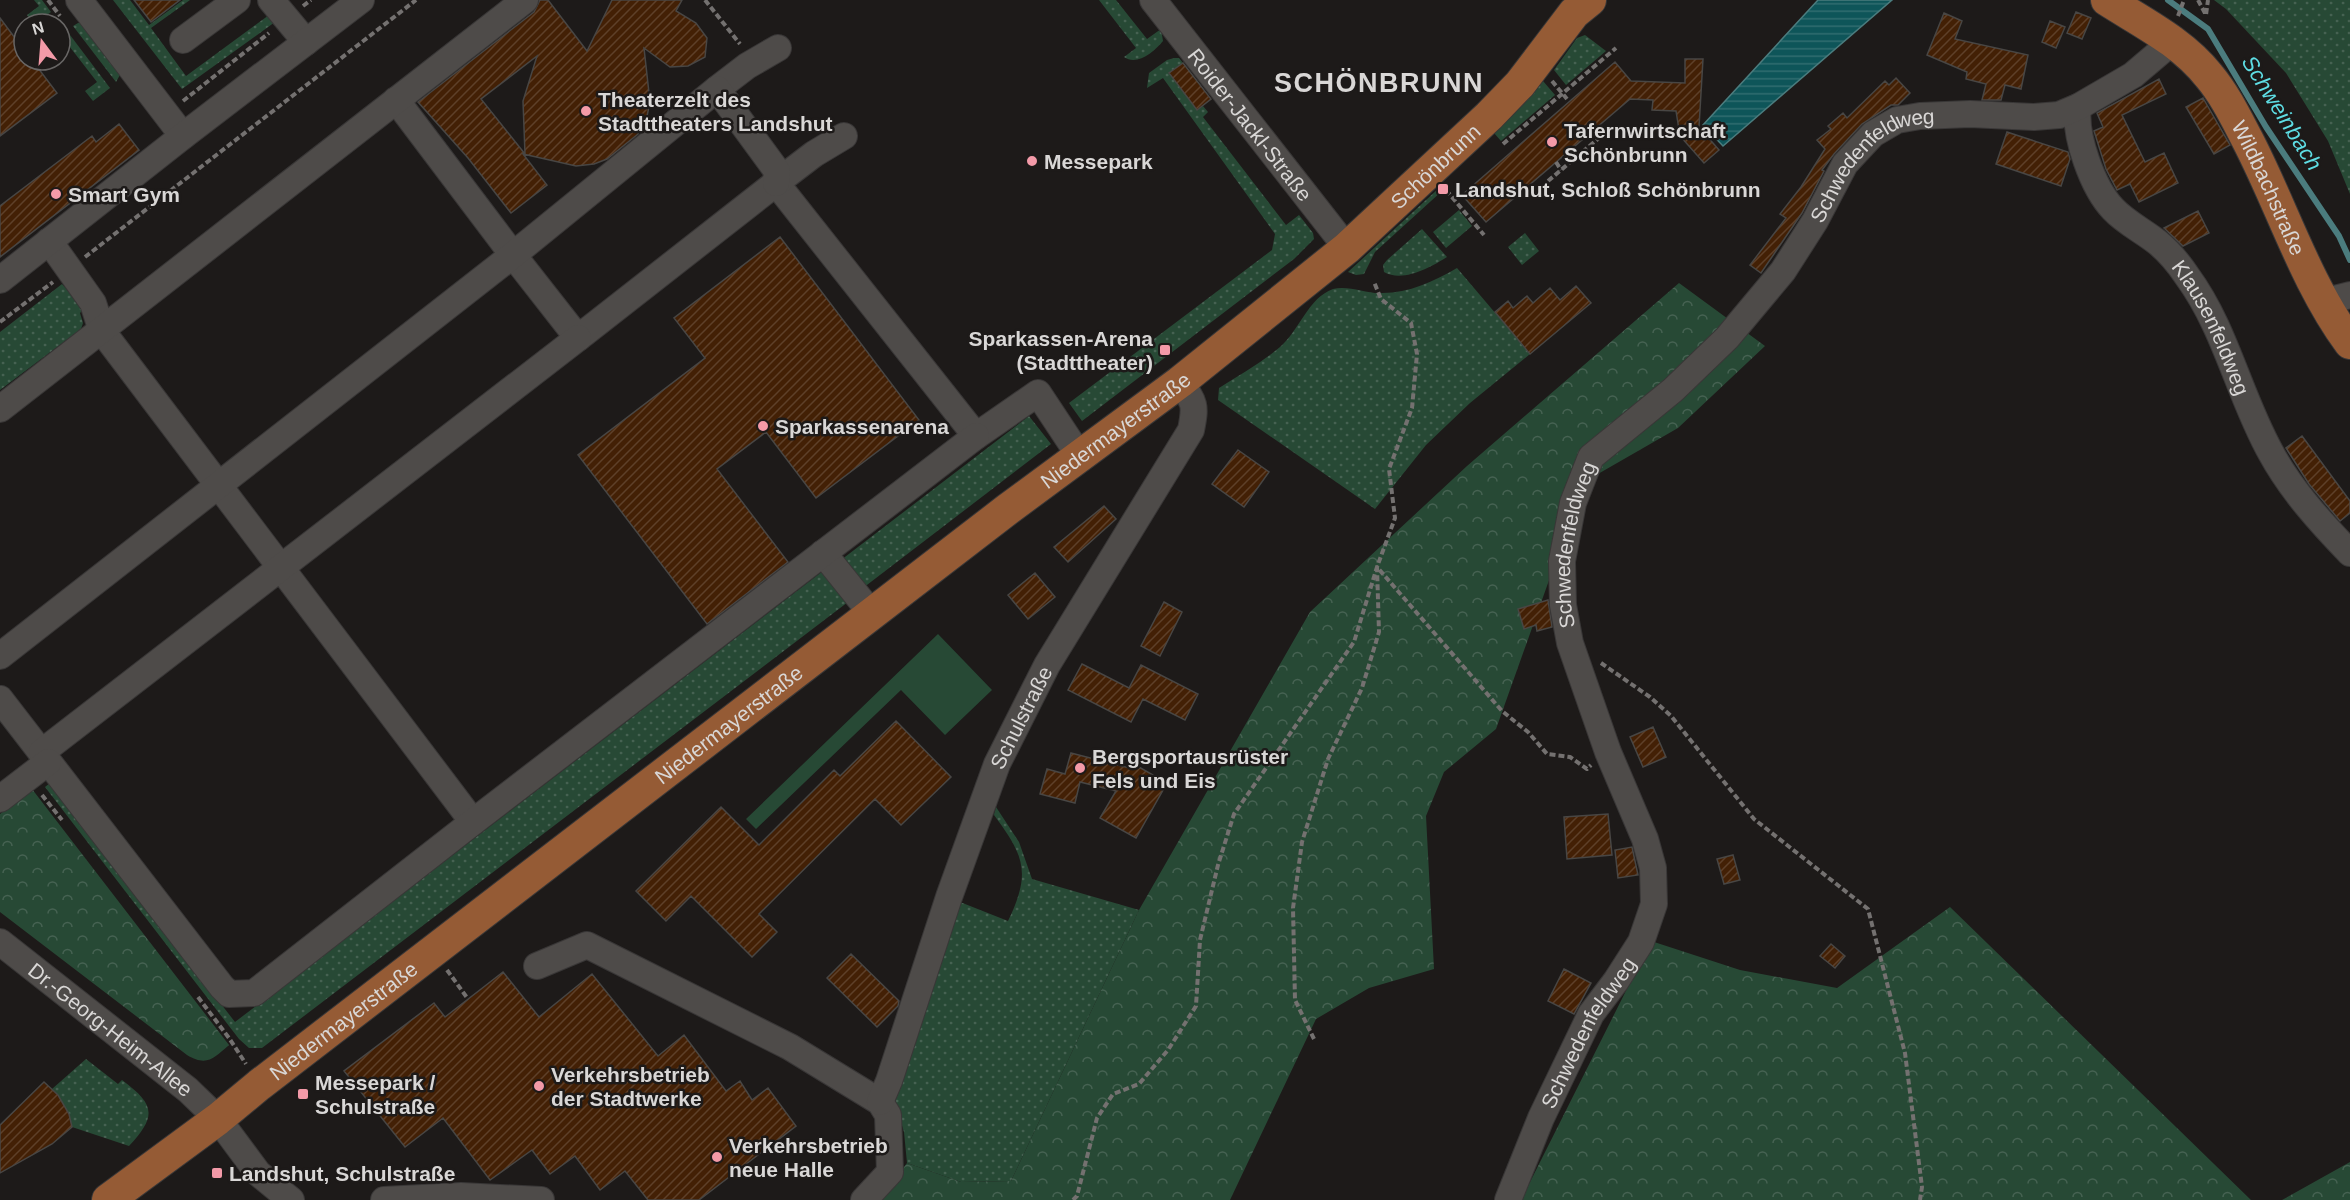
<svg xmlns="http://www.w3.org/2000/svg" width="2350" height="1200" font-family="Helvetica,sans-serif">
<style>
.grass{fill:url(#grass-dots)}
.forest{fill:url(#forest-crowns)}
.garden{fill:#274935}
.water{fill:url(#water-rules);stroke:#4b7c7e;stroke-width:1.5}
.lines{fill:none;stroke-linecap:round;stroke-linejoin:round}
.stream{stroke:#4b7c7e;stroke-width:6}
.building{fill:url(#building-hatch);stroke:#484644;stroke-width:1.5;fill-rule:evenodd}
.minor-casing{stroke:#393737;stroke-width:28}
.major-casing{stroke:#393737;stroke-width:34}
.path{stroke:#747170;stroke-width:4;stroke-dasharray:6 3;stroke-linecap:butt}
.minor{stroke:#4e4b49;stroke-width:26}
.major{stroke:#955b35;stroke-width:32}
.poi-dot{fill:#f39aa8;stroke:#1d1a19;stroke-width:2}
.labels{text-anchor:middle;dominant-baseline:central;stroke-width:5;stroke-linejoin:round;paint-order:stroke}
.poi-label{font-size:21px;font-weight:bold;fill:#d9d7d6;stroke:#1d1a19;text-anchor:start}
.street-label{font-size:21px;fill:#d9d7d6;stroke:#1d1a19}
.water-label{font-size:22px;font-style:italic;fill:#5edde4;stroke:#1d1a19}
.district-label{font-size:27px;font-weight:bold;letter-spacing:1.5px;fill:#d9d7d6;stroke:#1d1a19}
</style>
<defs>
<pattern id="grass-dots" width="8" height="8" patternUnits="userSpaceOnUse" patternTransform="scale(1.5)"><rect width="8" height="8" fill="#274935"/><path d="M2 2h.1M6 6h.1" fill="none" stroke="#466252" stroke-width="1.8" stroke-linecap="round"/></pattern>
<pattern id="forest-crowns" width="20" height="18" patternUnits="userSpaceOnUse" patternTransform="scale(1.5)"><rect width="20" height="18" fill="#274935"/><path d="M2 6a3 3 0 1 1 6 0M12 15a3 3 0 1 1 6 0" fill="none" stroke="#466252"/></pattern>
<pattern id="water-rules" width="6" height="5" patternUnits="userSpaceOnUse" patternTransform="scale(1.5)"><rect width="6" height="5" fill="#0e5559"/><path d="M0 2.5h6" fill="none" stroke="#306d70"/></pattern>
<pattern id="building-hatch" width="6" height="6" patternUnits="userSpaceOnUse" patternTransform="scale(1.5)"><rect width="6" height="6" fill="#432005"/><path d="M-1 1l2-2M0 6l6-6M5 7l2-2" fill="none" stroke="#5e4029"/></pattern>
</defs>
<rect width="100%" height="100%" fill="#1d1a19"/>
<path class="grass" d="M34,0H42L51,12L40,20L30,19L27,15L39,6Z
M113,0H130L149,25L183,0H190L151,28L186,76L269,15L275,22L182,89Z
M1099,0H1116L1147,39L1161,29L1163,41C1154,52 1137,66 1124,57L1136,48Z
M2214,0H2350V194L2328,141L2286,73L2226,9Z
M78,23H83L121,73L116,82L73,26Z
M67,31L110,88L93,101L85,91L97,82L66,42L60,46V36Z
M1585,35L1606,51L1566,85L1554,70L1577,38Z
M1174,58H1179L1183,63L1169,73L1197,110L1203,106L1208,112L1203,117L1286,225L1299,215L1313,233L1314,239L1294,259L1082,421L1069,403L1272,250L1275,234L1163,78L1147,88L1149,73L1167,60Z
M1543,81L1555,95L1501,141L1494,133Z
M1439,188L1442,191L1375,252L1364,274L1356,275L1348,272Z
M1459,210L1472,226L1446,248L1433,232Z
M1422,229L1447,257C1431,267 1403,283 1384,272L1383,265L1387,260Z
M1525,233L1539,251L1522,265L1508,247Z
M1457,268L1530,354L1470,403L1426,445L1375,509L1218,400L1219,388C1239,375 1261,363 1280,347C1299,331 1308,298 1333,289C1347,285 1365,293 1379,293C1407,294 1433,282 1457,268Z
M62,284L84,309L80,313L83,323L81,329L0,390V332Z
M1029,416L1051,444L863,588L841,560Z
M823,571L848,602L262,1048H249L239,1039L45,787L50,783L235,1022Z
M996,807L1019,842L1032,879L1139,910L1011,1181L961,1182L907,1163L904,1132L895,1102L960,902L1008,921C1031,873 1025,857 994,815Z
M86,1059L118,1084L122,1080C154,1104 158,1115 129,1146L72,1127L52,1089Z"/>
<path class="forest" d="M1679,283L1765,346L1678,428L1584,482L1496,729L1444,772L1426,816L1434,969L1369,988L1316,1019L1230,1200H880L907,1163L961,1182L1011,1181L1139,910L1310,612L1467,466Z
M32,789L229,1045C214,1058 207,1067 187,1055L0,912V814Z
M1950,907L2251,1200H1521L1651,941L1740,970L1837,988Z
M2350,1162V1200H2282Z"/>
<path class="garden" d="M938,634L992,690L945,735L901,690L756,829L746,819Z"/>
<path class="water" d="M1818,0H1892L1723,146L1703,125Z"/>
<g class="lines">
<path class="stream" d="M2168,0L2208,29L2266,127L2339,236L2350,260"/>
</g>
<path class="building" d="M134,0H180L151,22Z
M540,0H548L587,51L612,0H682L676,11L696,23L707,38L705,57L688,66L670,67L644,48L650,102L646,121L638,134L607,159L594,164L576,166L523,154L547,185L511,213L468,158L418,102L534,12ZM537,56L523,101L525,154L481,99Z
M2076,12L2091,18L2082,39L2067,33Z
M1944,13L1962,21L1955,39L2028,55L2021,89L2005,85L2001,100H1982L1986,84L1966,79L1967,72L1927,55Z
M0,18L24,50V60H32L57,93L0,136Z
M2050,21L2065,27L2056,48L2042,42Z
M1685,59H1703L1699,127L1719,150L1704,163L1680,136L1676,111L1652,110L1653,100L1630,99L1486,222L1462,195L1615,62L1631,81L1685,83Z
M1183,63L1211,99L1197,110L1169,73Z
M1896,78L1910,93L1898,105H1891L1862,124L1834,154L1822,170L1824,171L1802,213L1761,273L1750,265L1786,218L1780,214L1801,187L1825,149L1817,140L1831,129L1828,126L1843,113L1847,118L1885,81L1889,85Z
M2159,79L2166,94L2122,115L2145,162L2164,153L2178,183L2139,202L2130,184L2117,190L2106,169L2094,131L2103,127L2097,113Z
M2203,98L2230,145L2214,154L2186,107Z
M119,124L139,150L0,257V206L92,136L96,142Z
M2007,132L2068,152L2070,159L2061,186L1996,164Z
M2198,211L2209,233L2183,246L2164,228Z
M780,237L919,420L816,498L766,432L717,469L788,562L707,624L578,455L705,358L674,318Z
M1576,286L1591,303L1530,354L1495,312L1508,301L1513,308L1527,296L1533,303L1550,288L1560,300Z
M2302,436L2350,501V513L2340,521L2309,484L2286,448Z
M1238,450L1269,472L1244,507L1212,484Z
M1104,506L1116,519L1068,562L1054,547Z
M1035,573L1055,597L1028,619L1008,595Z
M1548,600L1552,627L1537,631L1536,625L1524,629L1518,609Z
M1164,602L1182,612L1160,656L1141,646Z
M1082,664L1129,688L1141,665L1198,694L1185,720L1143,699L1131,722L1068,690Z
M896,721L951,777L901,825L875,799L759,914L777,932L752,957L691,896L666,921L636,891L721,807L759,845L834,770L840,776Z
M1653,727L1666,757L1643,767L1630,737Z
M1071,753L1129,768L1132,763L1167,783L1136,838L1100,818L1116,791L1080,782L1075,803L1040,794L1047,769L1065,774Z
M1608,814L1612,855L1567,859L1564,817Z
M1632,847L1638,875L1618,878L1615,850Z
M1733,855L1740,880L1724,884L1717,859Z
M1831,944L1845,956L1835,968L1820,956Z
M851,954L899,1001L898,1006L877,1027L827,978Z
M1564,969L1591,983L1574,1014L1548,1001Z
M503,972L539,1017L592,974L658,1056L684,1035L726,1091L740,1081L752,1100L768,1088L796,1126L699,1200H648L625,1171L600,1190L575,1156L550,1174L532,1150L490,1180L443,1118L405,1147L344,1071L434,1003L445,1017Z
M44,1082L58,1095L69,1114L72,1127L52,1144L0,1173V1125Z"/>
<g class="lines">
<defs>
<g id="minor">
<path d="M79,0L183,136"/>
<path d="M271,0L306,42"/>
<path id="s1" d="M1153,0L1347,248"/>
<path d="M183,40L237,0"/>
<path d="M717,89L747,66L778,48"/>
<path d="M396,100L513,255L578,338L776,183L976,436L1038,393L1079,455"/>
<path id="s2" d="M2078,107C2074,136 2093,188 2113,209C2125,222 2143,231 2157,242C2168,251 2179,264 2187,276C2226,329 2239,396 2271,453C2291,490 2321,523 2350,553"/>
<path d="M776,183L814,154L844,136"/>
<path d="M49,241L93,303L102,331L473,822"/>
<path d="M0,280L183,136L361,0"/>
<path d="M2322,302L2350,295"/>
<path d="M0,409L525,0"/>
<path d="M823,553L872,614"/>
<path d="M0,656L513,255L717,89L777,171L776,183"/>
<path d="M0,699L222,987L229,994L254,993L473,822L976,436"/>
<path d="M42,752L578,338"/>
<path d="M0,799L48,762"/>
<path id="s3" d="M0,942L188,1090L218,1119L258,1173L291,1200"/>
<path d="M537,966L587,945L790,1047L880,1102L888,1115L890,1172L864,1200"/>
<path id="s4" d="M880,1102L889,1081L949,897L997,764L1047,665L1191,430C1196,405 1195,403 1180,382"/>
<path d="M384,1200L461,1196L541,1200"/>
<path id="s5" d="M1508,1200L1541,1118L1591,1014L1616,981L1641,942L1654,904L1653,868L1645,839L1608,752L1570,643L1563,605L1562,561L1573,503L1591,457L1673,390L1727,338L1783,271L1815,221L1845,164L1873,134L1897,120L1920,116L1970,114L2034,117L2059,115L2078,107L2133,75L2173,41"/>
</g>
<g id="major">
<path id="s6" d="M2107,0C2143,23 2182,42 2209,76C2225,95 2236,118 2247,139C2282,206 2305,282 2350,343"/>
<path id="s7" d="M108,1200L218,1119L259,1085L1008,509L1180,382L1347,248L1489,116L1520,84L1574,13L1590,0"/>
</g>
</defs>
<use href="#minor" class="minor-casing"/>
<use href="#major" class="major-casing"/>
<path class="path" d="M48,0L60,16
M705,0L740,44
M2198,0L2206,15L2208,0
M303,6L311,0
M2178,16L2184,0
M1552,81L1567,99
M183,101L269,33
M1503,144L1616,48
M1556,162L1561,170
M1548,181L1599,138L1593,130
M1446,190L1484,235
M85,257L416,0
M0,322L53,282
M1601,663L1650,697L1671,716L1754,819L1868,909L1905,1053L1922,1187L1920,1200
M42,795L62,820
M447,970L468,999
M198,997L229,1038L246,1064
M1314,1039L1295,1000L1293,908L1302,842L1328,759L1362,688L1379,632L1377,567L1502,711L1528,732L1547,754L1570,757L1587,769L1591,765
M1073,1200L1077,1196L1097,1118L1113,1094L1139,1084L1168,1050L1196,1006L1200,940L1218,865L1234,814L1354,642L1377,567L1395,518L1389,469L1412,408L1417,354L1411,323L1381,299L1374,282"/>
<use href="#minor" class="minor"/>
<use href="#major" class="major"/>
</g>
<g class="poi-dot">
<circle cx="586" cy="111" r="6"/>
<circle cx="1552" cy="142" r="6"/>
<circle cx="1032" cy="161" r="6"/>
<rect x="1437" y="183" width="12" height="12" rx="3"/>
<circle cx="56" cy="194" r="6"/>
<rect x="1159" y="344" width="12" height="12" rx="3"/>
<circle cx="763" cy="426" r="6"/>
<circle cx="1080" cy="768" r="6"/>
<circle cx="539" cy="1086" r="6"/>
<rect x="297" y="1088" width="12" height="12" rx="3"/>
<circle cx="717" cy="1157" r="6"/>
<rect x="211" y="1167" width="12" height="12" rx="3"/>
</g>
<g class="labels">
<g class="poi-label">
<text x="598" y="99">Theaterzelt des<tspan x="598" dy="24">Stadttheaters Landshut</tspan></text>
<text x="1564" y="130">Tafernwirtschaft<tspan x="1564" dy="24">Schönbrunn</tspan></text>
<text x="1044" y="161">Messepark</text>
<text x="1455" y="189">Landshut, Schloß Schönbrunn</text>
<text x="68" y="194">Smart Gym</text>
<text x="1153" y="338" text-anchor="end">Sparkassen-Arena<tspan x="1153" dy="24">(Stadttheater)</tspan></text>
<text x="775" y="426">Sparkassenarena</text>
<text x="1092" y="756">Bergsportausrüster<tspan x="1092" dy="24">Fels und Eis</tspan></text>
<text x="551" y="1074">Verkehrsbetrieb<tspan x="551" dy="24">der Stadtwerke</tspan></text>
<text x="315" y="1082">Messepark /<tspan x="315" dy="24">Schulstraße</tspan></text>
<text x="729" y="1145">Verkehrsbetrieb<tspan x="729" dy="24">neue Halle</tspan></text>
<text x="229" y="1173">Landshut, Schulstraße</text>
</g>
<g class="street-label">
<text stroke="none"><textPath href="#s1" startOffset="158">Roider-Jackl-Straße</textPath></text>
<text stroke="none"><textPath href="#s7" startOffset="1683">Schönbrunn</textPath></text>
<text stroke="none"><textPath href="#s5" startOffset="1212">Schwedenfeldweg</textPath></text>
<text stroke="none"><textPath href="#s6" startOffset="255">Wildbachstraße</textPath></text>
<text stroke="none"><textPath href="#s2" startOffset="268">Klausenfeldweg</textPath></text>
<text stroke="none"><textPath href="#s7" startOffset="1268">Niedermayerstraße</textPath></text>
<text stroke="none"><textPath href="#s5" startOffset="708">Schwedenfeldweg</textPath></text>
<text stroke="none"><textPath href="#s4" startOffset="410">Schulstraße</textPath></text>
<text stroke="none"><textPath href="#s7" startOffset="782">Niedermayerstraße</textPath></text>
<text stroke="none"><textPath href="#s7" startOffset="296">Niedermayerstraße</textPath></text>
<text stroke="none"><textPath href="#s3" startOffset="141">Dr.-Georg-Heim-Allee</textPath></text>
<text stroke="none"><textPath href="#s5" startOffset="186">Schwedenfeldweg</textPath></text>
</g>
<g class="water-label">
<text transform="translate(2282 113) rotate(58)">Schweinbach</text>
</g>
<g class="district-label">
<text x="1379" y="83">SCHÖNBRUNN</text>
</g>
</g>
<g transform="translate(42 42) rotate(344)"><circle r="28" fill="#1d1a19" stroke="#686665" stroke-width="1.5"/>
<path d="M0-4.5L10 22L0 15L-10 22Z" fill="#f39aa8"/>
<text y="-9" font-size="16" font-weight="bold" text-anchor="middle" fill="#d9d7d6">N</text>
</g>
</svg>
